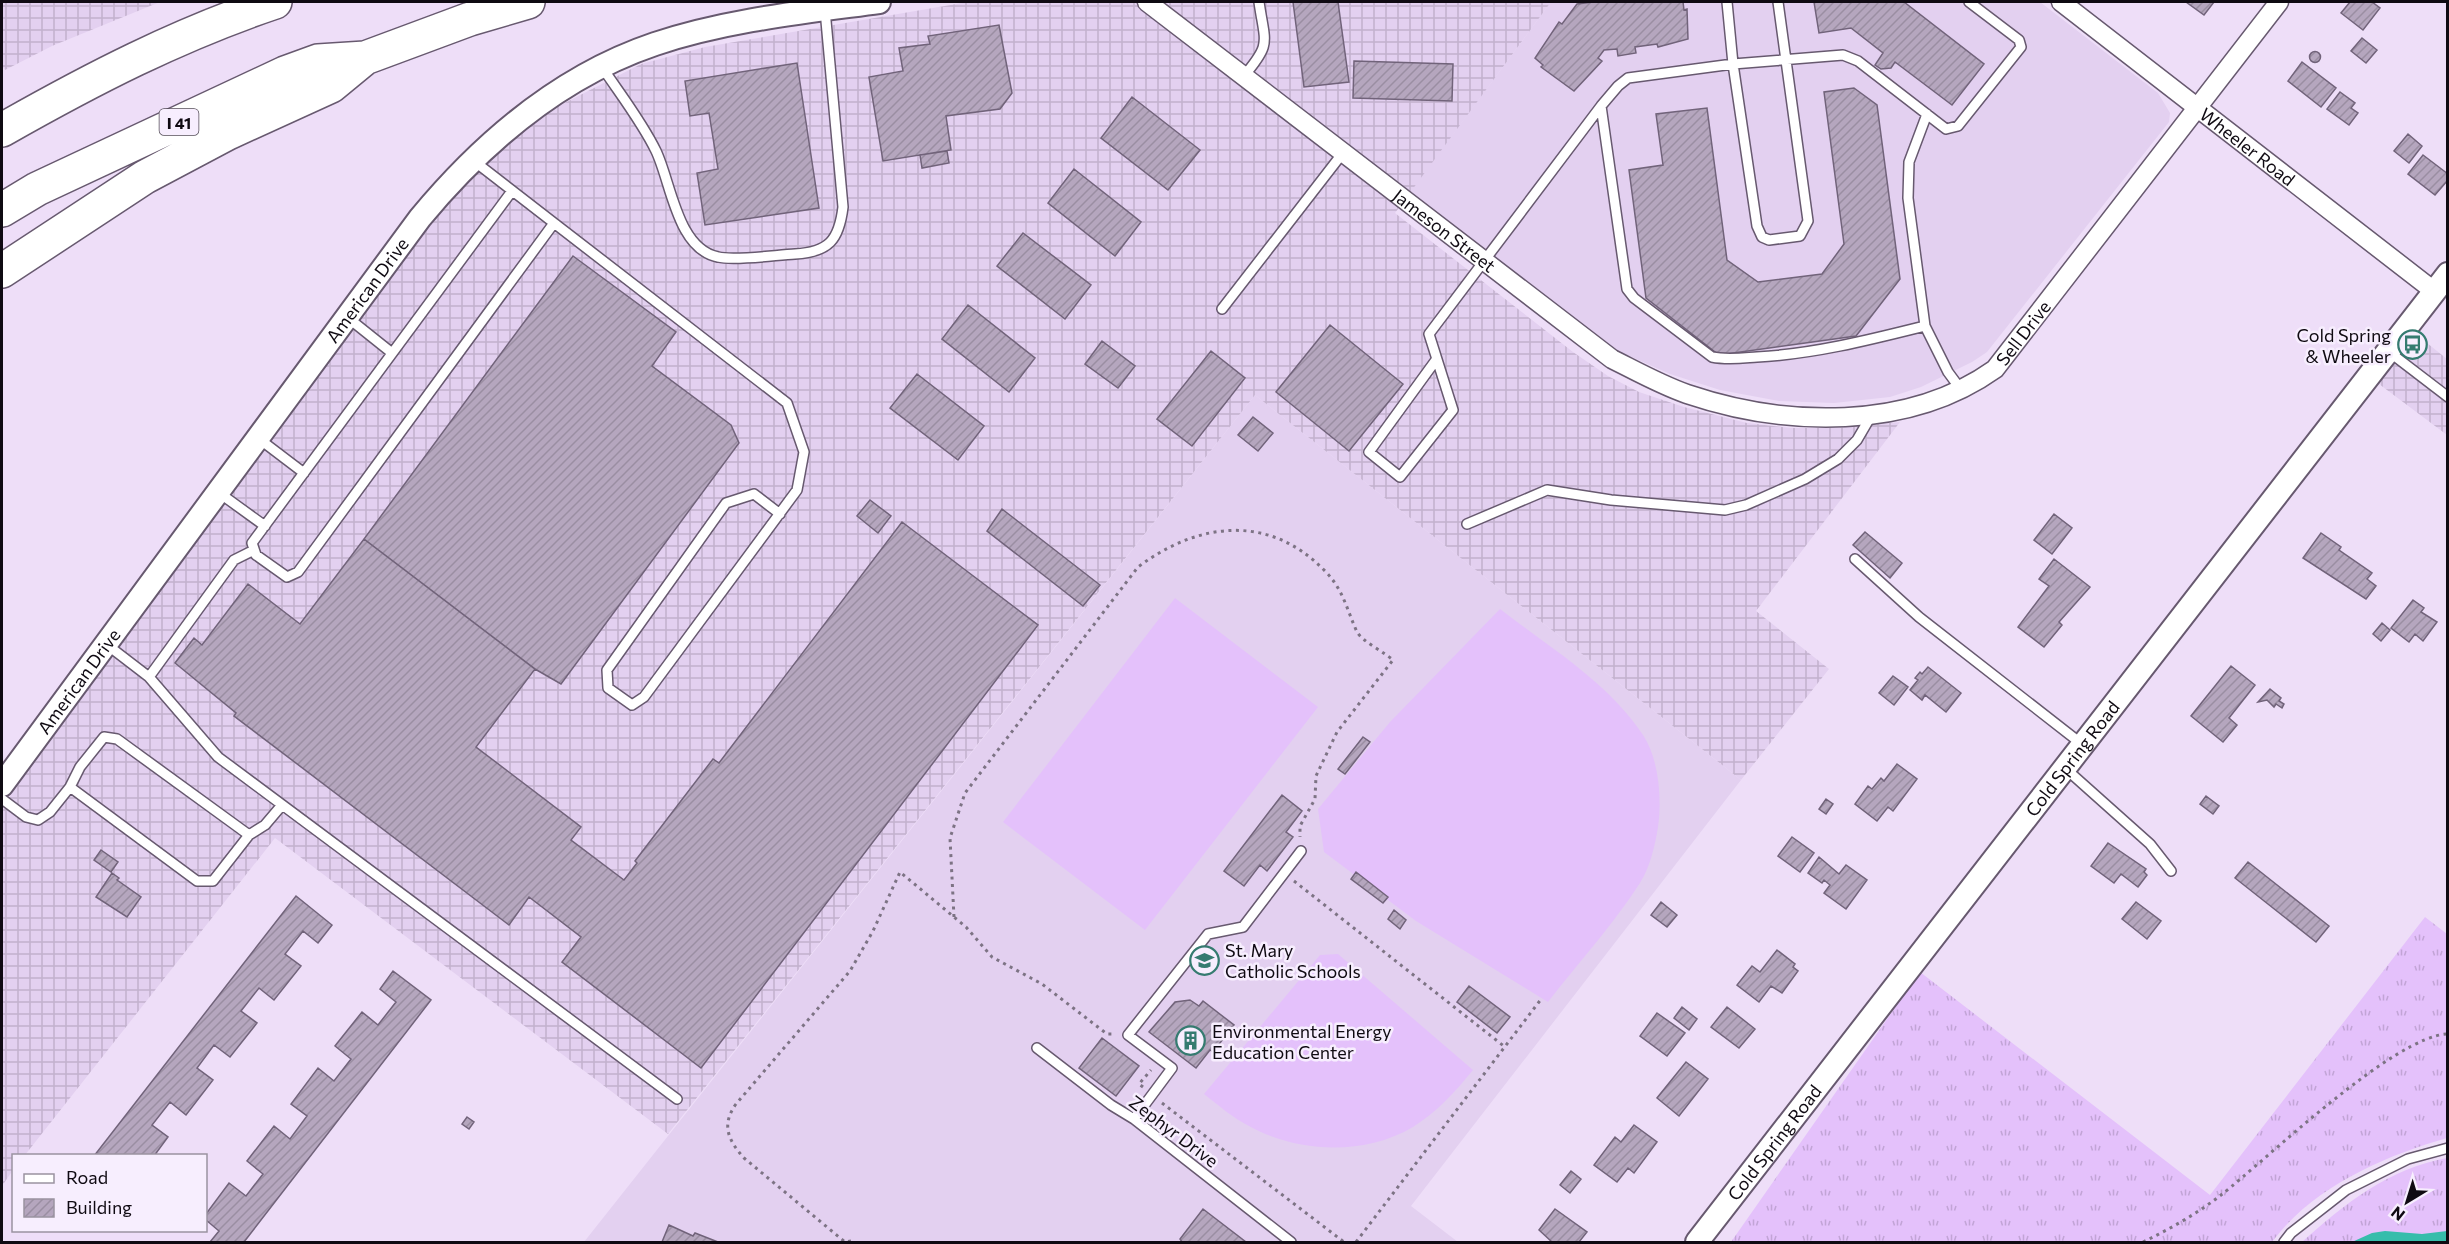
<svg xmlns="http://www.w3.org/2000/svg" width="2449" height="1244" font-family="Commissioner,sans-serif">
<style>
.built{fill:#e3d0f0}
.industrial{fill:url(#industrial-grid)}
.grass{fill:url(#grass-tufts)}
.pitch{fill:#e4c1fb}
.water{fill:#36bdab}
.building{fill:url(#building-hatch);stroke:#71637a;stroke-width:1.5}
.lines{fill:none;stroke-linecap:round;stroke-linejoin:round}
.service-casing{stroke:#67596f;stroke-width:12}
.minor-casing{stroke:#67596f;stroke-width:21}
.tertiary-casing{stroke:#67596f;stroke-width:26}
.motorway-casing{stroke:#67596f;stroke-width:36}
.path{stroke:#7d7384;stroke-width:3;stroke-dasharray:3 4.5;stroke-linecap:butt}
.service{stroke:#fff;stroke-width:9}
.minor{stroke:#fff;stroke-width:18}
.tertiary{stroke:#fff;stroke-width:22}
.motorway{stroke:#fff;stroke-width:33}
.labels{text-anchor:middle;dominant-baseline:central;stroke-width:5;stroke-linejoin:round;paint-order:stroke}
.shield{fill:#f7eefe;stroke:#554e59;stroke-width:1.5}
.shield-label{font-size:16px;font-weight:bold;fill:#0f0a12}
.street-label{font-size:18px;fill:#0f0a12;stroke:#f7eefe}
.poi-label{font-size:18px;fill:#0f0a12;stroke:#f7eefe;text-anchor:start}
</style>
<defs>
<pattern id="industrial-grid" width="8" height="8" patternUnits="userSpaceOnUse" patternTransform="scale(1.5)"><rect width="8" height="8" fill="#e3d0f0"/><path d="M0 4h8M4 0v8" fill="none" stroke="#c2b1cd"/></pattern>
<pattern id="grass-tufts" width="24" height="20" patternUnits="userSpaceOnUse" patternTransform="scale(1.5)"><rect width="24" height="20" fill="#e4c1fb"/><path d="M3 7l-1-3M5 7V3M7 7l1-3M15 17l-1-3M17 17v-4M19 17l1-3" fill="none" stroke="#c2a4d6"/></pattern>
<pattern id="building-hatch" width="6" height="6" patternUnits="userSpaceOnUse" patternTransform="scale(1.5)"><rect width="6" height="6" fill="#b5a6be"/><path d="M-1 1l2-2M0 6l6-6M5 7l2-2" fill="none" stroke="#9a8ea2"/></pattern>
</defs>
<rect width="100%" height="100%" fill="#eedef8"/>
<path class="built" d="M1551,2H2040L2158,93L2170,113L2169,122L1987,352L1972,362L1921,387L1890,397L1834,403L1779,401L1720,390L1670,374L1618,351L1409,193Z
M1255,395L1741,780L1411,1206L1458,1242H584Z"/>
<path class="industrial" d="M2,2H160L52,46L5,70L2,66Z
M968,2H1551L1395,213L1573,352L1608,376L1639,392L1684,407L1747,423L1791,428H1839L1900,422L1756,611L1829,669L1741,780L1255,395L668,1134L275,838L25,1155L14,1156L13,1170L2,1186V807L452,194L545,113L641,64L705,47Z
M2412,331L2447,359V435L2375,381Z"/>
<path class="grass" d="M2425,917L2447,934V1138C2384,1156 2313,1187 2272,1242H1731L1920,972L2210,1195Z
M2447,1158V1242H2302C2344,1204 2390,1168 2447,1158Z"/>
<path class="pitch" d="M1175,598L1318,707L1145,930L1003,822Z
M1500,609C1549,647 1608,682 1643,735C1659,759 1662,799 1658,827C1655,846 1650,867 1640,883C1615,922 1577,965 1548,1002L1416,921L1324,852L1318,809L1390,722Z
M1338,954L1473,1070C1456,1091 1437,1112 1413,1127C1364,1156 1298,1153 1249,1126C1233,1118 1218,1105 1204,1094L1320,955Z"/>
<path class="water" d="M2385,1231L2422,1234L2447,1231V1242H2352L2372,1233Z"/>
<path class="building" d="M1293,2H1338L1349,82L1304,87Z
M1593,2H1683L1684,10L1687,9L1688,39L1658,47L1657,44L1635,47L1636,53L1618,56L1617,49L1604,50L1598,58L1602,61L1574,91L1541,67L1543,65L1535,58L1559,22L1562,24L1577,4Z
M1814,2H1904L1984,64L1952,105L1895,62L1891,68L1881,69L1875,65L1883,53L1851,28L1819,33Z
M2186,2H2214L2204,15Z
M2350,2H2372L2380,8L2363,30L2341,13Z
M999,25L1012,93L1000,109L946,116L951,150L883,161L869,77L903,71L899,48L930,44L928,36Z
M2362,38L2377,50L2366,63L2351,51Z
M2309.5 57a5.5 5.5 0 1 1 11 0a5.5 5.5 0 1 1-11 0Z
M1354,61L1453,64L1452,101L1353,98Z
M2302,62L2336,88L2321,107L2288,81Z
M797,63L819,208L705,225L697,173L718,169L709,113L690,116L685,81Z
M1854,88L1877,105L1900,279L1856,336L1719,355L1646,298L1629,170L1663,165L1656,114L1707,108L1727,260L1758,282L1822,274L1844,244L1824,92Z
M2340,92L2355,103L2351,108L2358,113L2349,125L2327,109Z
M1132,97L1200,150L1168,190L1101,138Z
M2408,134L2422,146L2409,163L2394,151Z
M947,151L949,163L922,168L920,155Z
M2423,155L2448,174V180L2435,195L2408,174Z
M1074,169L1141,222L1115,256L1048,203Z
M1023,233L1091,285L1065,319L997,266Z
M573,256L676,332L652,366L731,425L739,443L561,684L535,669L364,539Z
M968,305L1035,358L1009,392L942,339Z
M1330,325L1403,384L1349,451L1276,392Z
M1102,341L1135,366L1118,388L1085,364Z
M1211,351L1245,378L1192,446L1157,419Z
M917,374L984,426L958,460L890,408Z
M1253,417L1273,433L1258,451L1238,435Z
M870,500L891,516L878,533L857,516Z
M1002,509L1100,585L1083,606L987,531Z
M2054,514L2072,528L2052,554L2034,540Z
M902,522L1038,625L701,1068L562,962L581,937L529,897L509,925L234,716L236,713L175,663L194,638L202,645L248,584L300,624L364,539L535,669L476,747L581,827L571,840L624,880L637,863L635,861L713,759L719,763Z
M1865,532L1902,563L1890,578L1853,545Z
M2321,533L2341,547L2339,550L2372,573L2367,579L2376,586L2366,599L2303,558Z
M2054,559L2090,587L2059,622L2062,625L2044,647L2018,627L2049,586L2039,579Z
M2413,600L2424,608L2421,612L2437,622L2423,641L2415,634L2409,642L2391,628Z
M2382,623L2390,630L2381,641L2373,634Z
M2231,666L2255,685L2229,718L2237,725L2223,742L2191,716Z
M1928,667L1961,693L1946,712L1925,695L1922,700L1910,690L1918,680L1915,678L1920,672L1922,674Z
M1893,676L1908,687L1894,705L1879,693Z
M2270,689L2281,698L2279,701L2284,704L2282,708L2276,704L2274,707L2267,700L2258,702Z
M1363,737L1370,742L1345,774L1338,769Z
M1897,764L1917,779L1893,811L1888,807L1877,821L1855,804L1868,786L1872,789L1881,778L1884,781Z
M1282,795L1302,811L1286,832L1293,837L1267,871L1260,865L1244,886L1224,871Z
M2206,796L2219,806L2213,814L2200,804Z
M1826,799L1833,804L1826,814L1819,809Z
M1792,837L1814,853L1800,872L1778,856Z
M2108,843L2146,869L2144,872L2147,875L2138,887L2121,874L2114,883L2091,866Z
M101,850L118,862L111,872L94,860Z
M1819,857L1839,874L1846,865L1867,880L1846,909L1824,893L1830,885L1824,880L1822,883L1808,873Z
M2248,862L2329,926L2316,942L2235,878Z
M1356,872L1388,897L1383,903L1351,879Z
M112,873L119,878L117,880L141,897L127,917L96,897Z
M296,896L332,925L318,943L303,931L285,954L301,966L274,1000L259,988L241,1011L257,1023L230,1057L214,1045L197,1068L213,1080L186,1115L170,1102L152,1125L168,1137L154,1156H94Z
M1661,902L1677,915L1667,927L1651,915Z
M2136,902L2161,921L2147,939L2122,919Z
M1394,910L1406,920L1400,929L1388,919Z
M1777,950L1795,964L1793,967L1798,971L1782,993L1771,986L1759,1002L1737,985L1752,966L1760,972Z
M393,971L431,1000L244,1242H210L219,1231L206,1220V1214L229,1183L246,1196L263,1174L247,1161L274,1126L290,1139L307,1116L291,1104L318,1068L334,1081L351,1059L335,1046L362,1012L378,1025L396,1002L380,989Z
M1469,986L1510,1017L1497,1033L1457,1002Z
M1190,1000L1199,1006L1203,1001L1234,1025L1213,1052L1210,1050L1196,1068L1149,1032L1175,1002Z
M1682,1007L1697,1019L1689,1030L1674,1018Z
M1727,1007L1755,1029L1739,1048L1711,1027Z
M1657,1013L1685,1033L1667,1056L1640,1036Z
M1102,1038L1139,1066L1116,1096L1079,1068Z
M1686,1062L1708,1079L1679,1116L1657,1098Z
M467,1117L474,1122L469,1129L462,1124Z
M1634,1125L1657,1142L1634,1173L1628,1168L1617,1182L1594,1165L1615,1137L1621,1142Z
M1571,1171L1581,1179L1570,1193L1560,1185Z
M1203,1209L1246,1242H1182L1180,1239Z
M1555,1209L1587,1232L1579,1242H1552L1539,1230Z
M669,1225L693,1236L695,1233L718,1242H662Z"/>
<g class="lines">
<defs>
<path id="service" d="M1727,2L1733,64L1843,55L1858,61L1946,129L1958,126L2021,47L2019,40L1969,2
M602,67C620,94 642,122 656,151C671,182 677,249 718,257C735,261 776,255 795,254C829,252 839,240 843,207L825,10
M1243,77C1272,43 1265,44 1259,2
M1601,106L1627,289L1634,298L1712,357C1727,360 1742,358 1757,357C1814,354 1869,340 1925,326
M1927,114L1909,162L1908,198L1925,326L1948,372L1962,391
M474,161L554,223L298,572L287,577L256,555L252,543L512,191
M554,223L787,403L804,452L797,490L644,697L632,705L608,688L607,670L726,503L754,494L780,514
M1222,309L1342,154
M347,317L392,353
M2388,351L2448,397
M1436,360L1369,452L1400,477L1453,410L1429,334L1601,106L1618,86L1628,78L1733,64L1757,226L1762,237L1769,240L1800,236L1808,221L1778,2
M258,438L304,473
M218,492L265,526
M1467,524L1547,490L1611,500L1725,510L1746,505L1805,479L1838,459L1857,440L1871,416
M1855,559L1919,617L2083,745
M106,644L149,677L234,560L254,550
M149,677L218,757L677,1099
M2066,769L2150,844L2171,871
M70,787L80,767L104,737L117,739L249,835
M2,799L26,817L38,820L50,812L70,787L197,881H213L249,835L265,825L282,805
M1037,1048L1111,1105L1134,1119L1291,1242
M1134,1119L1172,1068L1128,1035L1208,934L1243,927L1301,851
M2284,1242L2291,1233L2346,1190L2408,1159L2448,1148"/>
<g id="minor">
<path id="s1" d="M1147,2L1612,359C1636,371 1661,385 1687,394C1785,427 1908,431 1995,369L2279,2"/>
<path id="s2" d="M2061,2L2434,291"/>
</g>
<g id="tertiary">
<path id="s3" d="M2,785L420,218C483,142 560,76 655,44C727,20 805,12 879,2"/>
<path id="s4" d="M1697,1242L2448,274"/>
</g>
<path id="motorway" d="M2,130C92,79 177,35 275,2
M2,210L37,189L285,73L318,61L365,58L470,19L528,2
M2,271L145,177L228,133L331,86L365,58"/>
</defs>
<use href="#service" class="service-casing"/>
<use href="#minor" class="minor-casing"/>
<use href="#tertiary" class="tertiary-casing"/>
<use href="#motorway" class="motorway-casing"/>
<path class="path" d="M1294,881L1505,1047
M954,917L950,838L965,793L1138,567C1198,522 1269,513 1325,571C1343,589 1347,610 1357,632C1363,642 1384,652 1393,660L1337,732L1316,776L1315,799L1300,826V837
M1143,1087L1139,1084L1151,1070
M1162,1103L1344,1242
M851,1241L845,1242L744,1158C728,1140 721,1125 736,1104L850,971L873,931L900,872L966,927L992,957L1042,984L1107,1034H1115
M1356,1242L1542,998
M2143,1242C2170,1229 2198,1213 2221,1195C2267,1159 2395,1035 2448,1034"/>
<use href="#service" class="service"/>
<use href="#minor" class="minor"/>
<use href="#tertiary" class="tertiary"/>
<use href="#motorway" class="motorway"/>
</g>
<defs>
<symbol id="bus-ring" viewBox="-11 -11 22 22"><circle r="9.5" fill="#f7eefe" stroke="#357b70" stroke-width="1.5"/><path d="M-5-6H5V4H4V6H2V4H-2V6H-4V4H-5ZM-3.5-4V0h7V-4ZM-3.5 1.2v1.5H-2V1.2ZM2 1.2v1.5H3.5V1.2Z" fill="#357b70"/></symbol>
<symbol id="school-ring" viewBox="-11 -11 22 22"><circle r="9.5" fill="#f7eefe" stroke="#357b70" stroke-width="1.5"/><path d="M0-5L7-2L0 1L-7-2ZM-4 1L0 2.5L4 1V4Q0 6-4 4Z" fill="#357b70"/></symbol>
<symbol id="building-ring" viewBox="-11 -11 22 22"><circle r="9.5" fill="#f7eefe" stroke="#357b70" stroke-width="1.5"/><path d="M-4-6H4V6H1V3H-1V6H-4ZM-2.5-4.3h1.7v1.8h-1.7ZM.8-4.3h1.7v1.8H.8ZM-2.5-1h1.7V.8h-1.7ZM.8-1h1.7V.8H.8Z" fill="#357b70"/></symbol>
</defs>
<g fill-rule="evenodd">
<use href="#bus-ring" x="2396" y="328" width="33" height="33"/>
<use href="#school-ring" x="1188" y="944" width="33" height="33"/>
<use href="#building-ring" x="1174" y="1024" width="33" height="33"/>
</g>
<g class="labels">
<rect class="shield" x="159.5" y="109" width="39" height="26" rx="4.5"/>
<g class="shield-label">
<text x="179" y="122">I 41</text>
</g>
<g class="street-label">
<text stroke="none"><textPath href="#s2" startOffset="236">Wheeler Road</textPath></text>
<text stroke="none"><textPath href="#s1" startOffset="375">Jameson Street</textPath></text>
<text stroke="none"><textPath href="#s3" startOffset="615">American Drive</textPath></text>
<text stroke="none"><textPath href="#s1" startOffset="1035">Sell Drive</textPath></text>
<text stroke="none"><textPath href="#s3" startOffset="129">American Drive</textPath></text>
<text stroke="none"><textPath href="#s4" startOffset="612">Cold Spring Road</textPath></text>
<text transform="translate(1174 1131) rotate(37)">Zephyr Drive</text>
<text stroke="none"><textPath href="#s4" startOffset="126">Cold Spring Road</textPath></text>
</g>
<g class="poi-label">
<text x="2391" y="335" text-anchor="end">Cold Spring<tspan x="2391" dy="21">&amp; Wheeler</tspan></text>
<text x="1225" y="950">St. Mary<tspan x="1225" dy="21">Catholic Schools</tspan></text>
<text x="1212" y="1031">Environmental Energy<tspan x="1212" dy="21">Education Center</tspan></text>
</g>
</g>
<rect width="2449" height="1244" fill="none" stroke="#0f0a12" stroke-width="6"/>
<rect x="12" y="1154" width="195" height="78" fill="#f7eefe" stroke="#9a93a0" stroke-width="1.5"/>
<rect x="24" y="1174" width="30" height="9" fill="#ffffff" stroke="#9a93a0" stroke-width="1.5"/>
<text x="66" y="1184" font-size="18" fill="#0f0a12">Road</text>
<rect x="24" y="1199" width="30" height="18" fill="url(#building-hatch)" stroke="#9a93a0" stroke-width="1.5"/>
<text x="66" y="1214" font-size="18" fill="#0f0a12">Building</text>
<g transform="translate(2407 1202) rotate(218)" stroke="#f7eefe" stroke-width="4.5" paint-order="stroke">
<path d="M0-4.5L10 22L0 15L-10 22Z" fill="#0f0a12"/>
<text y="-9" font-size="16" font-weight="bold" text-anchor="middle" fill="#0f0a12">N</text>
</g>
</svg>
